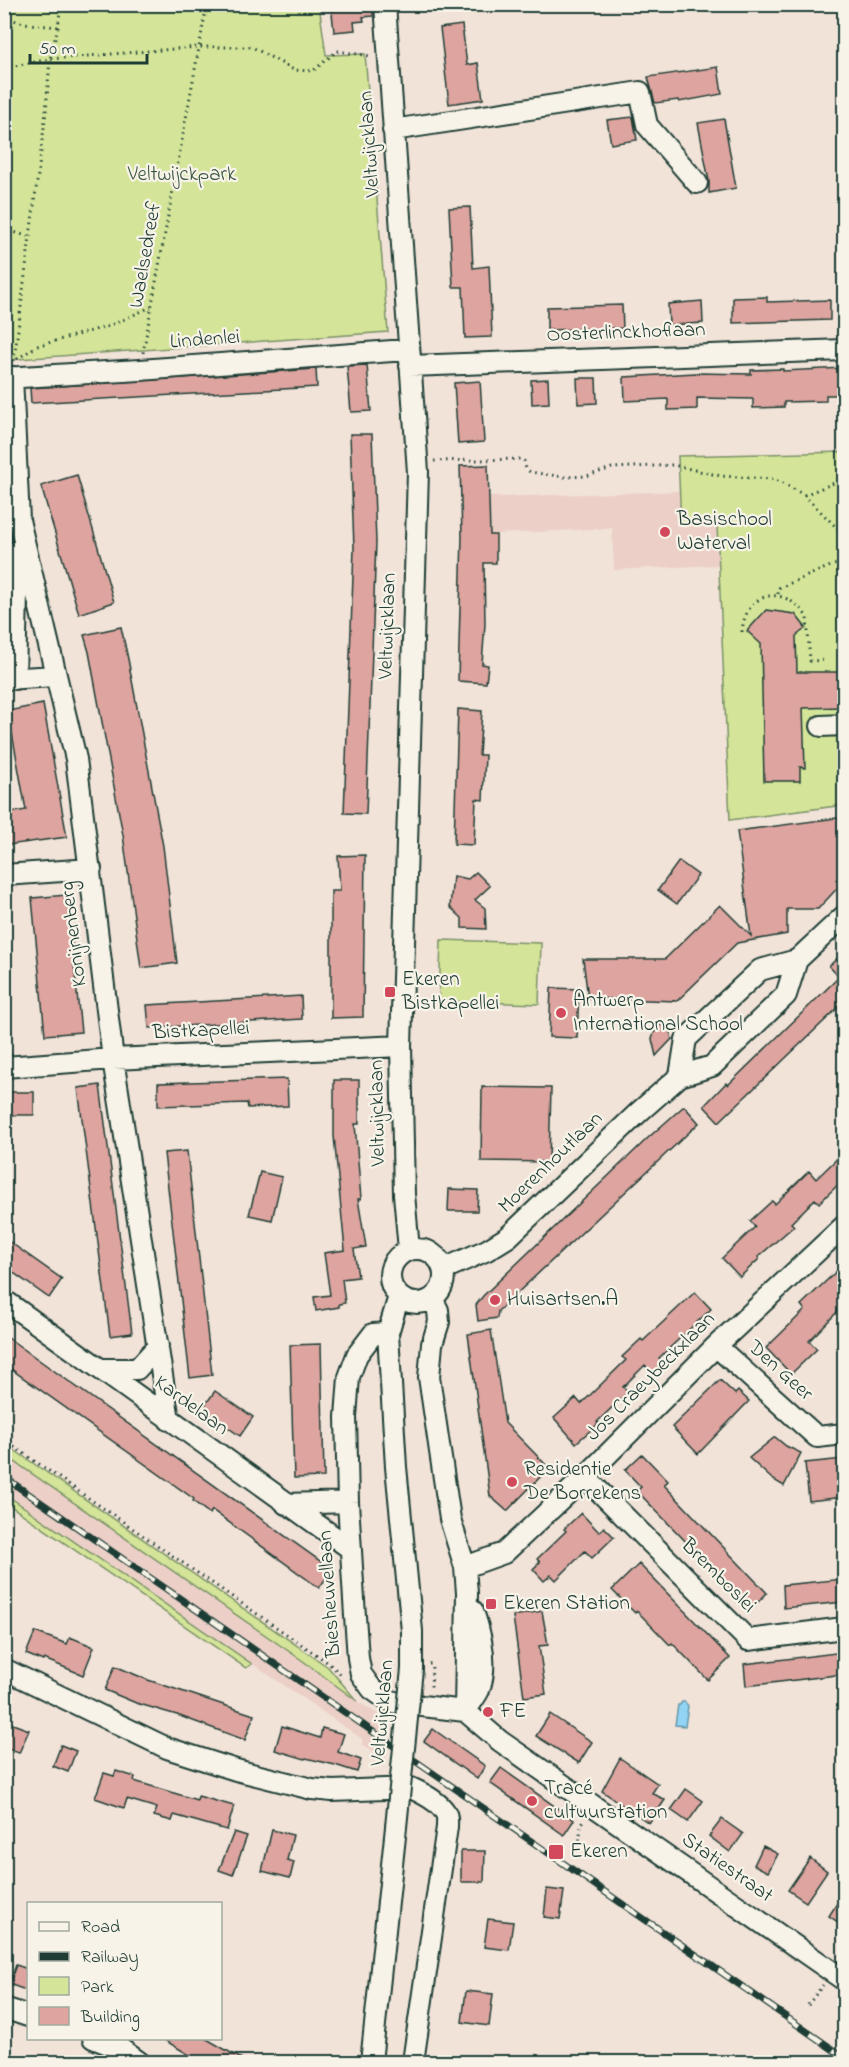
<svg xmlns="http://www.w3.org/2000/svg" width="849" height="2067" font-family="'Indie Flower',sans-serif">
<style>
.built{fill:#ecd0c8}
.green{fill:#d4e599;stroke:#7a9166;stroke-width:1.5}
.water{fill:#93d4f5;stroke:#6598a8;stroke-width:1.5}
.building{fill:#dea49f;stroke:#1f3d34;stroke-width:1.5}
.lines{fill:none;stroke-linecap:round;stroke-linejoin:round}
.minor-casing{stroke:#1f3d34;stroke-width:24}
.path{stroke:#1f3d34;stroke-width:3;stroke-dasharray:1.5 4.5;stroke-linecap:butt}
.minor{stroke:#f7f3e8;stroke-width:20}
.rail-casing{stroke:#1f3d34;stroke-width:7}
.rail{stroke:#f7f3e8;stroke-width:4.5;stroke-dasharray:14;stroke-linecap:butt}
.minor-bridge-casing{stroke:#1f3d34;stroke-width:24;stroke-linecap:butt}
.minor-bridge{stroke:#f7f3e8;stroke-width:20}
.poi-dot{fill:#d1495b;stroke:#f7f3e8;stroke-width:2}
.labels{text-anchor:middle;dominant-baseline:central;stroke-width:4.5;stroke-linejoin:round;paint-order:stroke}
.street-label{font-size:21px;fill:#1f3d34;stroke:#f7f3e8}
.park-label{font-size:21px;fill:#3a5643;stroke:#f7f3e8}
.poi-label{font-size:21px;fill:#1f3d34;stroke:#f7f3e8;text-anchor:start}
</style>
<rect width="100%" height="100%" fill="#f2e3d9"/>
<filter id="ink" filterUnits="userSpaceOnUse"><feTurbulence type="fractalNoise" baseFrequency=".0167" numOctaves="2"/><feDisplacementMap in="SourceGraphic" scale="12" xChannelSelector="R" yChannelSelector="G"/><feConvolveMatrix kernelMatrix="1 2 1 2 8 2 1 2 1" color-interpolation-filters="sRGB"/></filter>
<g filter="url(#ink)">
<path class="built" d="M679,491L681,524H717L719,565L614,570L612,528L461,536V498Z
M4,1455L303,1661L357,1701L390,1721L386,1758L362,1745V1739L5,1494Z"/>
<path class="green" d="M5,4L319,5L326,55L365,54L388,332L5,360Z
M844,452V805L730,820L717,525L681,524L678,456Z
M441,940L541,943L539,1004L439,1001Z
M4,1443L328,1667L357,1701L303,1661L5,1455Z
M5,1494L252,1664L246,1668L5,1502Z"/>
<path class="water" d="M682,1702H685L688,1706L685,1726L675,1725L678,1705H680Z"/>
<path class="building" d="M331,4H373V16L363,17L364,21L354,22L355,30L334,32Z
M462,25L467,65L478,63L483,99L449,104L440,28Z
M718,67L722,94L679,102L678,100L655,103L648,77Z
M633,117L637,140L611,144L607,120Z
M724,119L736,188L709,193V181L698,123Z
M470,207L473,268L489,266L492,337L465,338L463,287H453L449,208Z
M767,297V302L830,300V320L733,323V298Z
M702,301L703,323L669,325L668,304Z
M622,305L623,328L547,330V307Z
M367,365L371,411L351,412L347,366Z
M844,368V395H826V401L784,402V407L753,408V399L697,398V409L668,410V399L625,401L624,377L696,373L751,374V370L783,369V371Z
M316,369L317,387L31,403L30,388Z
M577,378H596L597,403L578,404Z
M548,379L549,403L532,404L531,380Z
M480,381L484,442L458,444L454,383Z
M350,434H372L376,542L366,814L344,813L354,549Z
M488,465L490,535H496V563H484L485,624L482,664L488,665L486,683L458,681L462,536L460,466Z
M77,475L114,602L79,614L41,486Z
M766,610L795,614L806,628L796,636L797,672H844V707L803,708L805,768L800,767V781H764L761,644L747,631Z
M121,627L128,659L163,846L177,963L141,968L123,835L89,652L84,635Z
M43,704L67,837L8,845L7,831H4V814L26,810L8,711Z
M458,709L482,711L479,755H485L483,800L476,799L474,845L454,844Z
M844,817V881L818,909H787V934L737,943L677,1001L588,998L583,959H665L720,905L751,936L737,831Z
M365,855L363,1017L331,1018V891H340L338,856Z
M679,861L698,875L677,904L658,890Z
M476,872L490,886L475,900L485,908L486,929L462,928V918L450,907L453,876L468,879Z
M67,895L81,1032L45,1035L32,898Z
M844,952V1002L719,1122L704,1106L726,1083L728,1085L839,977L829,966Z
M551,988L579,989L577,1038L549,1037Z
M301,996L302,1019L149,1028L147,1005Z
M657,1025H668L672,1039L656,1056L652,1039Z
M287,1079L288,1106L248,1108L247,1103L158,1106V1083Z
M334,1080H359V1124H355L361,1199H358L366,1247L354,1249L358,1277L342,1279L345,1303L339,1304V1307L316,1311L314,1297L330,1295L324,1253L345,1250L334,1136Z
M100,1085L132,1333L110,1336L78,1088Z
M482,1087L551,1088L549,1162L481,1161Z
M4,1092H34V1115H4Z
M684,1106L699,1123L498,1311L497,1318L478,1321L476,1305L483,1296L649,1137Z
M187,1151L212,1375L190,1378L164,1153Z
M844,1152V1179L819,1203L815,1199L791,1223L794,1226L758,1257L759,1259L740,1277L722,1258L755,1227L750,1221L772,1201L775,1204L809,1171L816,1179Z
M260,1172L282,1177L272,1220L249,1215Z
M449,1189L478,1190L477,1211H448Z
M4,1238L62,1279L49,1298L4,1266Z
M844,1264V1305L809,1341L817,1349L791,1374L766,1348L805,1310L801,1305Z
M695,1292L711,1309L659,1358L663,1362L652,1373L645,1365L623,1387L628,1392L597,1422L599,1423L576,1443L554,1418L576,1398L581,1404L626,1360L622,1357L641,1339L643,1341Z
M491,1330L505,1423L549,1468L507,1511L490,1496L468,1334Z
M4,1335L327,1566V1577L319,1588L212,1510L210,1514L193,1501L194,1499L4,1364Z
M321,1344L324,1477L294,1478L290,1345Z
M720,1380L735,1394L738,1391L749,1401L698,1454L672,1427Z
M215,1391L253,1417L240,1436L202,1409Z
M775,1437L786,1446L801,1453L784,1486L772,1479L749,1458Z
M642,1454L668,1481L664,1485L767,1593L751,1609L637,1491L641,1487L625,1470Z
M844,1459V1497L809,1501L805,1463Z
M581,1513L599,1532L604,1527L614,1537L592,1558L585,1551L556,1580L551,1575L544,1581L533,1569L540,1562L537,1559L566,1531L564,1529Z
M639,1564L730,1658L708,1680L672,1643L670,1645L637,1611L635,1613L612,1590Z
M844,1579V1602L784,1608L783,1585Z
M542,1611L548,1645L539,1646L546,1694L524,1697L513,1616Z
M35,1632L67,1644L70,1637L94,1647L83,1675L44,1659L43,1661L26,1654Z
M844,1652V1674L746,1686L744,1664Z
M115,1666L148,1680L254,1715L245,1740L177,1715L136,1703L105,1690Z
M550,1714L592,1742L579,1763L536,1736Z
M10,1723L29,1730L19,1753L4,1747V1736Z
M282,1726L320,1738L322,1728L344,1734L338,1752L361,1760L357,1772L335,1765L306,1758L305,1759L275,1750Z
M433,1729L485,1766L477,1779L424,1741Z
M61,1745L76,1751L68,1772L53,1766Z
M620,1758L658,1784L652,1793L665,1800L649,1823L602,1791Z
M501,1768L574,1820L564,1835L490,1783Z
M116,1771L135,1777L134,1781L197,1800L198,1796L234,1806L227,1830L174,1815L172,1821L154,1816L157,1808L127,1799L124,1808L95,1798L104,1773L114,1776Z
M686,1789L703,1801L688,1822L671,1810Z
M722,1819L743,1834L730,1852L709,1836Z
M272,1830L293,1835L287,1860L294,1862L290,1878L262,1871Z
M234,1832L247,1836L233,1875L219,1870Z
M763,1846L778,1854L768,1872L754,1865Z
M461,1851H485L484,1882H461Z
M810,1858L827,1871L806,1902L788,1890Z
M547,1889L564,1891L560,1919L544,1917Z
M844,1892V1926L829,1916Z
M488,1919L513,1922L509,1950L484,1947Z
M16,1965L28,1969V1991L9,1984Z
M466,1991L493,1994L489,2026L462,2022Z
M161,2038H205L247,2062H201Z"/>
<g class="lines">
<defs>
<path id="minor" d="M385,4L418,472L401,1046L404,1194L409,1250
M393,130L640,92L647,125L697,183
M410,366L844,350
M12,377L19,520L76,759L113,1059L169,1420
M4,378L140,370L392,351H408
M4,679L56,676
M15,679L18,550
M821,726L844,725
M4,875L91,869
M4,1067L113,1059L401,1046
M680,1076L686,1039L760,970L797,960L844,916
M390 1276a27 27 0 1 1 54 0a27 27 0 1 1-54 0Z
M444,1269L487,1250L508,1237L639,1112L680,1076L712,1066L786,995L797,960
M399,1296L388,1333L396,1467L412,1631V1669
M432,1299L438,1310L439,1322L432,1344L429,1377L450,1519L465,1567L467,1593L465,1711
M4,1300L351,1549
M388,1333L373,1334L357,1355L349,1377L346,1417L348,1502L355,1616L358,1658L361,1674L372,1689L386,1699L397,1703L465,1711
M716,1346L817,1437L844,1434
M100,1369H137L158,1346
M585,1477L748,1640L844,1628
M286,1504L348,1502
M465,1567L504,1553L585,1477L716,1346L844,1226
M4,1669L167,1748L236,1770L312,1789L332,1791L411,1788C422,1793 439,1802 445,1812C448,1816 447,1821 447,1827L413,2062
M469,1706C472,1701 476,1696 479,1690C488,1666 481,1634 473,1611
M465,1711L500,1741L844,1980
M4,2008L28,2016
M93,2038L121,2049L139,2062
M371,2062L396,1827"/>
</defs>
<use href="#minor" class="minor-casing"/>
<path class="path" d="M4,15C18,25 42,25 58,27
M4,68L50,59L199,47H252L294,70L313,71L337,51L371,56
M4,229L30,237
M143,353L207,4
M17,359L37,346L109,326L151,307
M14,361L46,112L50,59L58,27L61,4
M434,461L520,459L524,461L526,469L530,472L564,477L587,476L612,468L673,465L721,476L772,479L783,483L804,495L844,535
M804,495L834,483L844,481
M778,594L779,588L833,565L843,563
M742,632C745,591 784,583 807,617L810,661L825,660
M4,1440L327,1662L343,1676
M429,1664H432L431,1690
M579,1846L581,1825L585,1819
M808,2005L823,1985"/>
<use href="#minor" class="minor"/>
<defs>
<path id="rail" d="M4,1477L844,2057"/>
</defs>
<use href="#rail" class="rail-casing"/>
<use href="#rail" class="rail"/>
<defs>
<path id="minor-bridge" d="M396,1827L412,1669"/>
</defs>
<use href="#minor-bridge" class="minor-bridge-casing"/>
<use href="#minor-bridge" class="minor-bridge"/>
</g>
</g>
<g class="poi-dot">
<circle cx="665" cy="532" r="6"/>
<rect x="384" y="986" width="12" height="12" rx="3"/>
<circle cx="561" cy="1013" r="6"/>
<circle cx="495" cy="1300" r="6"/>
<circle cx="512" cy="1482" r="6"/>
<rect x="485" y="1598" width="12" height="12" rx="3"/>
<circle cx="488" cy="1712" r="6"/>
<circle cx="532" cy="1801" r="6"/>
<rect x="548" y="1844" width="16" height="16" rx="3"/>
</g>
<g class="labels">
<g class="street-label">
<text transform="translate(370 144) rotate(-94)">Veltwijcklaan</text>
<text transform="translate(146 255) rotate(-80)">Waelsedreef</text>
<text transform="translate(626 333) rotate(-2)">Oosterlinckhoflaan</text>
<text transform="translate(205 340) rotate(-4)">Lindenlei</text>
<text transform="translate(388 626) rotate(-88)">Veltwijcklaan</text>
<text transform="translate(74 934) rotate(-97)">Konijnenberg</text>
<text transform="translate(201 1031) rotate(-3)">Bistkapellei</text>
<text transform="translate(378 1113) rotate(-91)">Veltwijcklaan</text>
<text transform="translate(551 1163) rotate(-44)">Moerenhoutlaan</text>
<text transform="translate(780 1371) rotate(42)">Den Geer</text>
<text transform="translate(651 1377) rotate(-45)">Jos Craeybeckxlaan</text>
<text transform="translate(191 1406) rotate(36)">Kardelaan</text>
<text transform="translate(718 1576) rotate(45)">Bremboslei</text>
<text transform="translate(330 1594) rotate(-94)">Biesheuvellaan</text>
<text transform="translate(383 1713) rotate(-85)">Veltwijcklaan</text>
<text transform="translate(727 1868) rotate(35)">Statiestraat</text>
</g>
<g class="park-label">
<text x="182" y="175">Veltwijckpark</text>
</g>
<g class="poi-label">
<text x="677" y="520">Basischool<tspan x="677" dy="24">Waterval</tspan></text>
<text x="402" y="980">Ekeren<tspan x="402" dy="24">Bistkapellei</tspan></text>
<text x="573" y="1001">Antwerp<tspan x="573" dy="24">International School</tspan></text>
<text x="507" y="1300">Huisartsen.A</text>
<text x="524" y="1470">Residentie<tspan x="524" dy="24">De Borrekens</tspan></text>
<text x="503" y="1604">Ekeren Station</text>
<text x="500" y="1712">FE</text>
<text x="544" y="1789">Tracé<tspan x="544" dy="24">cultuurstation</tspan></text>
<text x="570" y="1852">Ekeren</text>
</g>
</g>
<rect width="849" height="2067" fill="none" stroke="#f7f3e8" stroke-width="24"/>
<rect x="12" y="12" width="825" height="2043" fill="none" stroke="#1f3d34" stroke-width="2" filter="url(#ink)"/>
<rect x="27" y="1902" width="195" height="138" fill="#f7f3e8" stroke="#a1aaa0" stroke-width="1.5"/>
<rect x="39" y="1922" width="30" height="9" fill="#f7f3e8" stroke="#a1aaa0" stroke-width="1.5"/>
<text x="81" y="1932" font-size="18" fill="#1f3d34">Road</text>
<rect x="39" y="1952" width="30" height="9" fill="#1f3d34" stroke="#a1aaa0" stroke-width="1.5"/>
<text x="81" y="1962" font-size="18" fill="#1f3d34">Railway</text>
<rect x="39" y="1977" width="30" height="18" fill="#d4e599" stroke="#a1aaa0" stroke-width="1.5"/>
<text x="81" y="1992" font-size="18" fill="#1f3d34">Park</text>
<rect x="39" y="2007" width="30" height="18" fill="#dea49f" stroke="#a1aaa0" stroke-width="1.5"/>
<text x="81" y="2022" font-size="18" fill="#1f3d34">Building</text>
<path d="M30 54v9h117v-9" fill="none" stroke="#1f3d34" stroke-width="3"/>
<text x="39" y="54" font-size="18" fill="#1f3d34" stroke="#f7f3e8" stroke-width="4.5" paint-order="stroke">50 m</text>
</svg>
